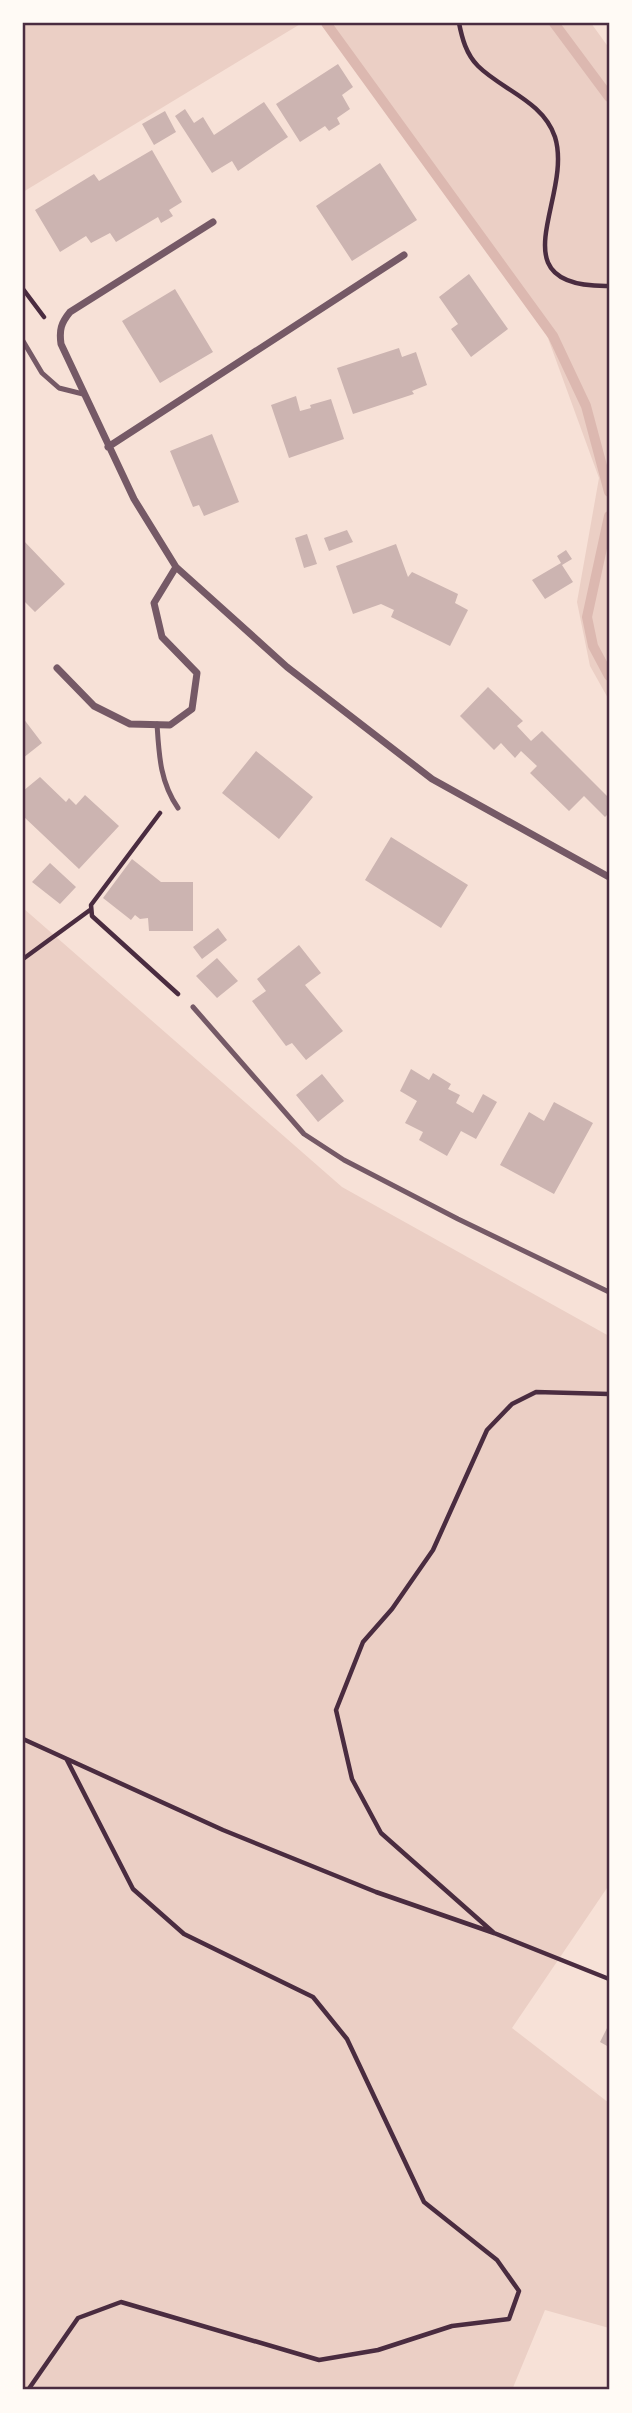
<svg xmlns="http://www.w3.org/2000/svg" width="632" height="2413" font-family="Mulish,sans-serif">
<style>
.green{fill:#ebcfc5}
.lines{fill:none;stroke-linecap:round;stroke-linejoin:round}
.stream{stroke:#dcb8b0;stroke-width:10}
.building{fill:#ccb4b1}
.path{stroke:#4a2c40;stroke-width:4.5}
.service{stroke:#755966;stroke-width:5}
.minor{stroke:#755966;stroke-width:7}
.neatline{fill:none;stroke:#4a2c40;stroke-width:2.5}
</style>
<rect width="100%" height="100%" fill="#f7e1d7"/>
<path class="green" d="M23,23H302L23,192Z
M322,23H591L609,48V700L590,666L577,602L599,478L545,330Z
M23,908L342,1187L609,1336V1885L512,2028L609,2103V2328L545,2310L512,2390H23Z"/>
<g class="lines">
<path class="stream" d="M326,23L553,336L586,406L609,492
M554,23L609,97
M609,516L587,617L593,646L609,676"/>
</g>
<path class="building" d="M338,64L353,87L342,95L350,109L337,118L340,124L329,131L325,126L300,142L276,104Z
M264,102L288,137L238,171L232,161L212,173L175,116L185,109L194,123L203,117L214,135Z
M165,111L176,132L154,145L142,124Z
M152,150L182,202L169,210L173,216L161,223L158,217L116,242L110,233L91,243L86,236L60,252L35,210L94,174L99,181Z
M380,163L417,220L352,261L316,206Z
M469,274L508,329L471,357L451,329L458,324L439,297Z
M175,289L213,352L160,383L122,321Z
M399,348L402,357L416,352L427,385L412,391L414,394L353,414L337,368Z
M296,396L300,411L311,408L310,405L331,399L344,439L289,458L271,405Z
M212,434L239,502L204,516L199,505L193,507L170,451Z
M347,530L353,542L329,551L324,538Z
M307,534L317,564L304,568L295,538Z
M23,540L65,584L35,612L23,600Z
M396,544L408,577L412,572L458,594L455,603L468,610L450,646L391,617L394,610L381,604L353,614L336,566Z
M566,550L572,559L562,565L573,582L545,599L532,580L561,563L557,556Z
M488,687L523,721L517,726L531,741L542,731L609,798V813L605,817L584,796L569,811L530,773L537,766L521,751L515,758L501,743L494,750L460,716Z
M23,718L42,743L23,758Z
M256,751L313,797L279,839L222,793Z
M40,777L66,802L69,798L76,805L85,795L119,826L79,869L23,816V791Z
M391,837L468,885L441,928L365,880Z
M132,859L161,882H193V931H149L148,918L140,919L135,915L131,920L103,898Z
M50,863L76,887L60,904L32,882Z
M218,928L227,940L202,959L193,947Z
M299,945L321,973L305,985L343,1031L306,1060L292,1043L286,1046L252,1001L266,991L257,979Z
M217,958L238,981L217,998L196,976Z
M411,1069L429,1080L433,1073L451,1084L448,1089L460,1095L456,1103L473,1113L483,1094L497,1102L476,1139L461,1131L447,1156L419,1140L423,1132L405,1123L417,1101L400,1091Z
M322,1074L344,1101L318,1122L296,1095Z
M554,1102L593,1123L554,1194L500,1165L529,1112L544,1121Z
M609,2024V2047L600,2042Z"/>
<g class="lines">
<path class="path" d="M459,23C462,38 466,54 478,66C502,90 543,101 555,137C574,198 493,288 609,286
M23,289L44,317
M160,813L91,905L92,916L178,994
M23,959L90,910
M23,1739L223,1830L376,1892L494,1933L609,1979
M494,1933L381,1833L352,1779L336,1710L363,1642L392,1609L433,1550L487,1430L512,1404L536,1392L609,1394
M28,2390L78,2318L121,2302L319,2360L378,2350L452,2326L509,2319L519,2291L497,2260L424,2202L347,2039L313,1997L184,1934L133,1889L67,1760"/>
<path class="service" d="M23,341L42,373L59,388L83,394
M157,724C159,755 160,782 178,808
M193,1007L304,1134L344,1160L458,1219L609,1292"/>
<path class="minor" d="M213,222L70,312C61,323 59,330 61,344L134,499L176,567L287,667L432,779L609,877
M108,447L404,255
M57,668L94,706L130,724L170,725L192,709L197,673L162,637L154,603L176,567"/>
</g>
<rect width="632" height="2413" fill="none" stroke="#fffaf5" stroke-width="49"/>
<rect x="24" y="24" width="584" height="2364" class="neatline"/>
</svg>
